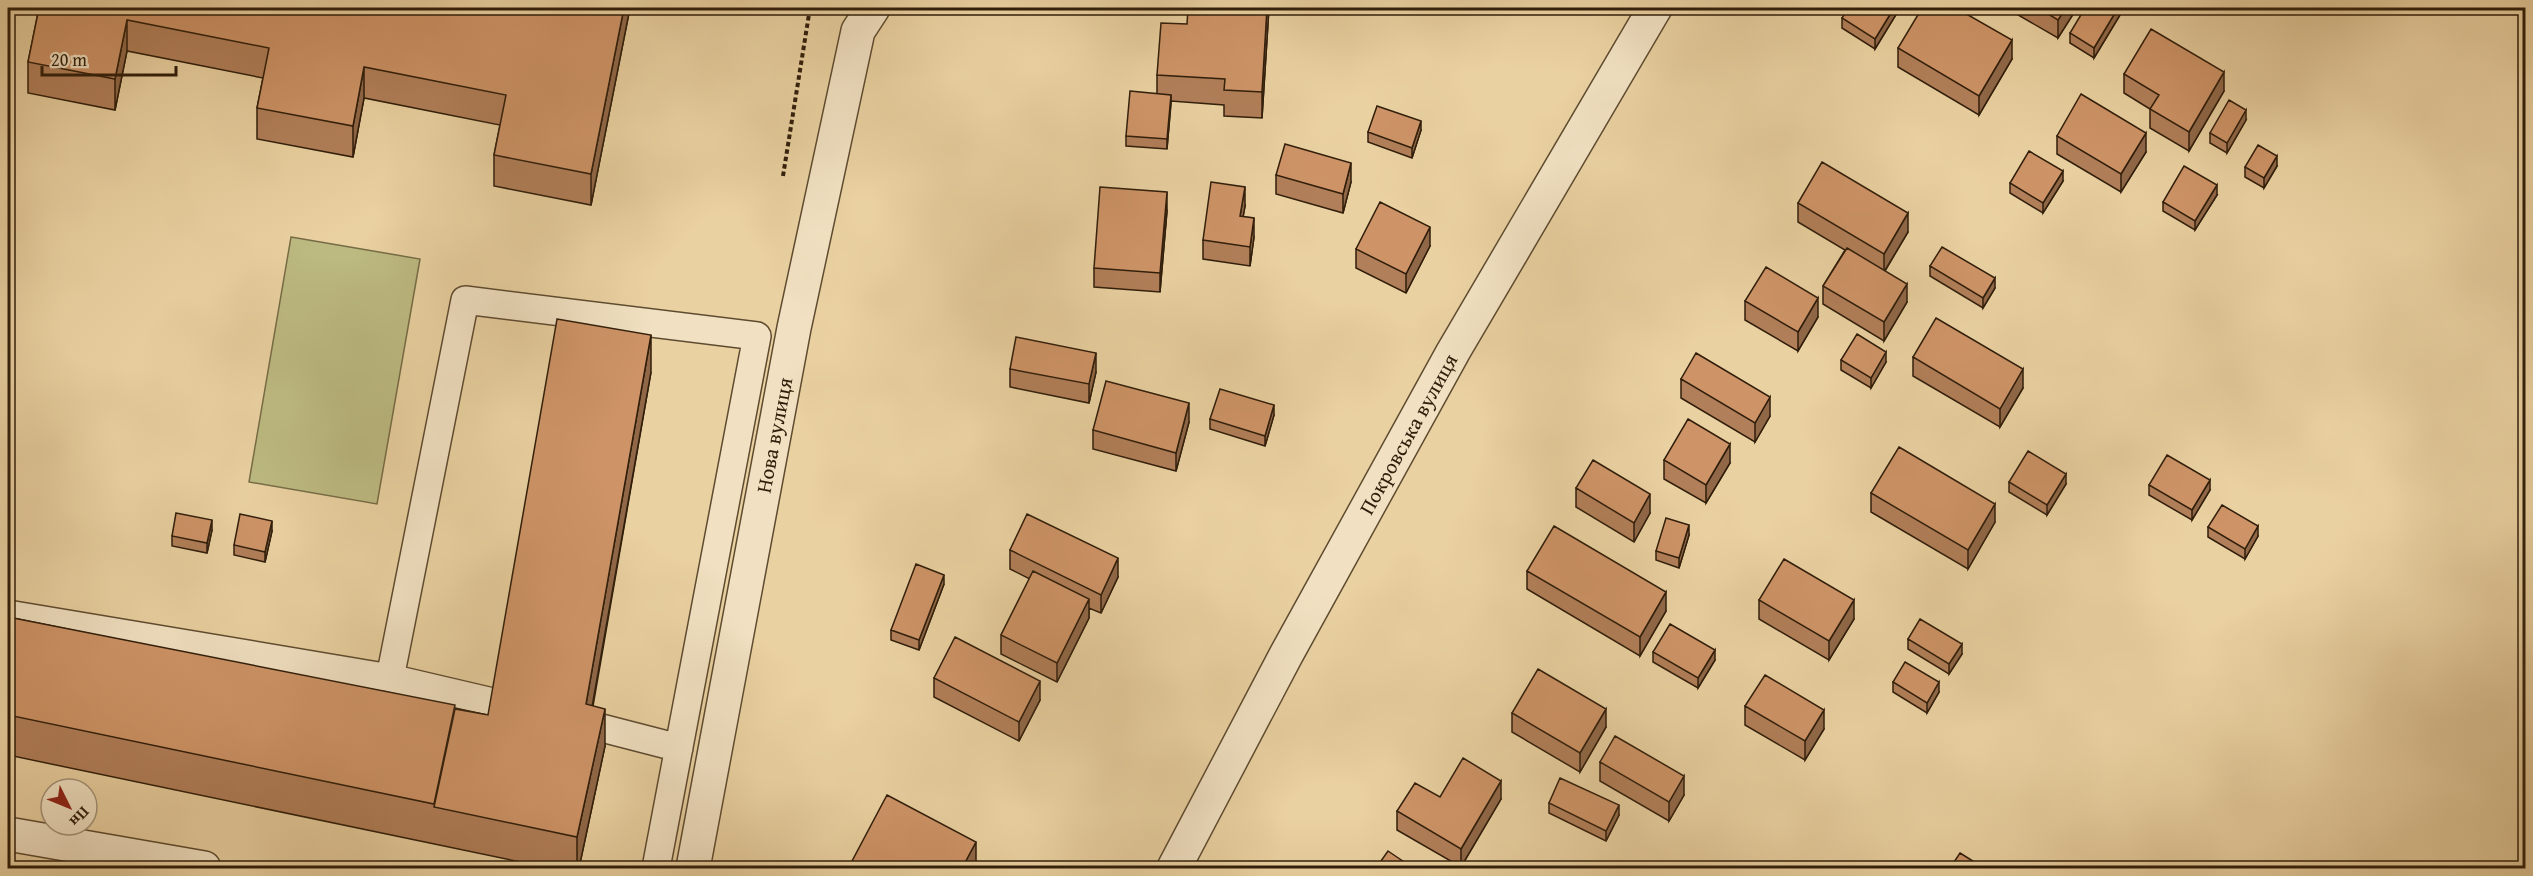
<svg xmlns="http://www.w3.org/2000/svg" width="2533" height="876" font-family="'Gentium Book Plus',serif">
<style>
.green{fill:#bcba81;stroke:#766c46;stroke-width:1.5}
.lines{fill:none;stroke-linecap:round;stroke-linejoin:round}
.service-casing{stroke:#5e4b30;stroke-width:30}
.minor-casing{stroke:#5e4b30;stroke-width:36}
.tertiary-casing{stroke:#5e4b30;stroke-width:36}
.path{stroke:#301e0b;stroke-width:4;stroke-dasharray:4.5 3;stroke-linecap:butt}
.service{stroke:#f1e1c2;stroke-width:27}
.minor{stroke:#f1e1c2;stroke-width:33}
.tertiary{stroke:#f1e1c2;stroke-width:33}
.wall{fill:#b17f59;stroke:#301e0b;stroke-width:1.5}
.shaded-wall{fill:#906848;stroke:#301e0b;stroke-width:1.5}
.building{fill:#ce9467;stroke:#301e0b;stroke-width:1.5}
.labels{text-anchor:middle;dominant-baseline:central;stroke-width:5;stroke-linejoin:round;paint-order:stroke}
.street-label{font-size:21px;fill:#301e0b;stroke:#f1e1c2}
</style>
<rect width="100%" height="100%" fill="#ead1a1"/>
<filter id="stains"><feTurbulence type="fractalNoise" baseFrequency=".00333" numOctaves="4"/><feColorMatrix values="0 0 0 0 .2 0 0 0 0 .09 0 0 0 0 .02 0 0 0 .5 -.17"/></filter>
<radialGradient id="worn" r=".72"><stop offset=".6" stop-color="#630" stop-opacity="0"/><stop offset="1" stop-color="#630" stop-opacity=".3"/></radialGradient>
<path class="green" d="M291,237L420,259L377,504L249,482Z"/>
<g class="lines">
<defs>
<path id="service" d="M8,614L390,678L465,300L757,336L656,868
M390,678L497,703
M590,725L679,748"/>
<path id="minor" d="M8,834L204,868
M693,868L794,328L858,31L873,8"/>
<path id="tertiary" d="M1174,868L1286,655L1453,352L1655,8"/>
</defs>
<use href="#service" class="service-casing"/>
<use href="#minor" class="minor-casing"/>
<use href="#tertiary" class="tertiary-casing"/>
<path class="path" d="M783,176L810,8"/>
<use href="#service" class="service"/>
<use href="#minor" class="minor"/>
<use href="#tertiary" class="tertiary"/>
</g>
<path class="wall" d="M39,8H630L591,205L494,186V155L500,125L364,98L353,157L257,139V108L263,78L127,51L115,110L28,93V62Z
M1269,8L1262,118L1224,116V105L1171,101L1167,149L1126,146V136L1157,93V75Z
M1900,8L1875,49L1842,28V18Z
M2006,8H2077L2058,38Z
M2120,8V15L2094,58L2070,43V33Z
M1898,48L2012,59L1979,115L1898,67Z
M2124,74L2224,91L2189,151L2150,128V109L2124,93Z
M2246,120L2227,153L2210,143V133Z
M1421,130L1412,158L1368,142V132Z
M2057,136L2146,152L2121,192L2057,154Z
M2277,166L2264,188L2245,177V167Z
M1276,175L1351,182L1343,213L1276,194Z
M2063,181L2043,213L2010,193V183Z
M2217,195L2195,230L2163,211V202Z
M1798,203L1908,232L1885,271L1907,302L1884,341L1823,304V286L1845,250L1798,222Z
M1245,206L1243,216L1254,237L1250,266L1203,259V240Z
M1167,211L1160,292L1094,287V268Z
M1430,246L1406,293L1356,268V249Z
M1930,266L1995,288L1983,308L1930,276Z
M1745,301L1818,317L1798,351L1745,320Z
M1913,357L2023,388L2000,427L1913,376Z
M1841,360L1886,362L1871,388L1841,370Z
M1010,369L1096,372L1089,403L1010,387Z
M651,372L593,706L605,746L579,868H549L8,755V617L488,715Z
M1681,379L1770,416L1755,442L1681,398Z
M1274,415L1265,446L1210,429V419Z
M1189,422L1176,471L1093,449V430Z
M1664,460L1730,463L1706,503L1664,479Z
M2009,482L2066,484L2047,515L2009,492Z
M2149,485L2210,490L2192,520L2149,495Z
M1576,488L1650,513L1634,542L1576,507Z
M1871,493L1995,522L1968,569L1871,512Z
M2208,527L2258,536L2245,559L2208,537Z
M212,530L207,553L172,546V536Z
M272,531L265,562L234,555V545Z
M1689,535L1679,568L1656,560V551Z
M1010,550L1118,577L1101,613L1089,608V618L1057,682L1001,654V635L1030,579L1010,569Z
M1527,571L1666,611L1640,656L1527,589Z
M944,584L919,650L891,640V630Z
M1759,600L1854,619L1829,660L1759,619Z
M1908,639L1962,654L1949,674L1908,649Z
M1653,652L1715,660L1698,688L1653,662Z
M934,678L1040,700L1019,741L934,697Z
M1893,682L1939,692L1927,713L1893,692Z
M1745,706L1824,729L1805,760L1745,725Z
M1512,713L1606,727L1580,772L1512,732Z
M1600,762L1684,795L1669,821L1600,781Z
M1440,797L1501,799L1461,867L1397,830V811Z
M1549,803L1619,815L1606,841L1549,813Z
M976,861L972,868H851V863Z"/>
<path class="shaded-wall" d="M624,8H630L591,205V174Z
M1267,8H1269L1262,118V92Z
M1894,8H1900L1875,49V39Z
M2066,8H2077L2058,38V20Z
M2118,8H2120V15L2094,58V48Z
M127,20V51L115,110V79Z
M2012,40V59L1979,115V96Z
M364,67V98L353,157V126Z
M2224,72V91L2189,151V132Z
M1171,95V104L1167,149V139Z
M2246,110V120L2227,153V143Z
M1421,121V130L1412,158V148Z
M2146,133V152L2121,192V174Z
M2277,156V166L2264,188V178Z
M1351,163V182L1343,213V194Z
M2063,171V181L2043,213V203Z
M2217,185V195L2195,230V221Z
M1245,187V206L1240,235V216Z
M1167,192V211L1160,292V273Z
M1908,213V232L1884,272V254Z
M1254,218V237L1250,266V247Z
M1430,227V246L1406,293V274Z
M1995,278V288L1983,308V298Z
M1907,284V302L1884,341V322Z
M1818,298V317L1798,351V332Z
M651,335V372L586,741V704Z
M1886,352V362L1871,388V378Z
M1096,353V372L1089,403V384Z
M2023,369V388L2000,427V409Z
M1770,397V416L1755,442V423Z
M1189,403V422L1176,471V453Z
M1274,405V415L1265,446V436Z
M1730,444V463L1706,503V485Z
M2066,474V484L2047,515V505Z
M2210,480V490L2192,520V510Z
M1650,494V513L1634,542V523Z
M1995,504V522L1968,569V550Z
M212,520V530L207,553V543Z
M272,521V531L265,562V552Z
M1689,525V535L1679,568V558Z
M2258,526V536L2245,559V549Z
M1118,558V577L1101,613V595Z
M944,575V584L919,650V640Z
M1666,592V611L1640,656V637Z
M1089,599V618L1057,682V663Z
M1854,600V619L1829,660V641Z
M1962,644V654L1949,674V664Z
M1715,650V660L1698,688V678Z
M1040,681V700L1019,741V722Z
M1939,682V692L1927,713V703Z
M605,709V746L579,868H577V837Z
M1606,709V727L1580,772V753Z
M1824,710V729L1805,760V741Z
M1684,776V795L1669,821V802Z
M1501,781V799L1461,867V849Z
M1619,805V815L1606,841V831Z
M976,842V861L972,868H962Z"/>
<path class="building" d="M39,8H624L591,174L494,155L506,95L364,67L353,126L257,108L269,48L127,20L115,79L28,62Z
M1188,8H1267L1262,92L1224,90L1225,79L1157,75L1161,23L1187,24Z
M1848,8H1894L1875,39L1842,18Z
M1922,8H1956L2012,40L1979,96L1898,48Z
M2038,8H2066L2058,20Z
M2085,8H2118L2094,48L2070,33Z
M2151,29L2224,72L2189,132L2150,109L2159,95L2124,74Z
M1130,91L1171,95L1167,139L1126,136Z
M2081,94L2146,133L2121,174L2057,136Z
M2229,100L2246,110L2227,143L2210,133Z
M1377,106L1421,121L1412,148L1368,132Z
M1285,144L1351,163L1343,194L1276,175Z
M2258,145L2277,156L2264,178L2245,167Z
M2029,151L2063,171L2043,203L2010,183Z
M1822,162L1908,213L1884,254L1798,203Z
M2184,166L2217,185L2195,221L2163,202Z
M1211,182L1245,187L1240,216L1254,218L1250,247L1203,240Z
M1100,187L1167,192L1160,273L1094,268Z
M1380,202L1430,227L1406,274L1356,249Z
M1942,247L1995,278L1983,298L1930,266Z
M1847,248L1907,284L1884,322L1823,286Z
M1766,267L1818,298L1798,332L1745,301Z
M1936,318L2023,369L2000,409L1913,357Z
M557,319L651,335L586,704L605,709L577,837L434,807L455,709L488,715Z
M1857,334L1886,352L1871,378L1841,360Z
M1016,337L1096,353L1089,384L1010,369Z
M1696,353L1770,397L1755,423L1681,379Z
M1106,381L1189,403L1176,453L1093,430Z
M1220,389L1274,405L1265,436L1210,419Z
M1688,419L1730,444L1706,485L1664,460Z
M1899,447L1995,504L1968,550L1871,493Z
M2028,451L2066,474L2047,505L2009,482Z
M2167,455L2210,480L2192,510L2149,485Z
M1593,460L1650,494L1634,523L1576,488Z
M2222,505L2258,526L2245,549L2208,527Z
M176,513L212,520L207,543L172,536Z
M240,514L272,521L265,552L234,545Z
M1027,514L1118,558L1101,595L1010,550Z
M1666,518L1689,525L1679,558L1656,551Z
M1554,526L1666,592L1640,637L1527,571Z
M1784,559L1854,600L1829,641L1759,600Z
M916,564L944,575L919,640L891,630Z
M1033,571L1089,599L1057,663L1001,635Z
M8,617L455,705L434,804L8,715Z
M1920,619L1962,644L1949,664L1908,639Z
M1670,624L1715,650L1698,678L1653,652Z
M955,637L1040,681L1019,722L934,678Z
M1905,662L1939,682L1927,703L1893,682Z
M1538,669L1606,709L1580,753L1512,713Z
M1765,675L1824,710L1805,741L1745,706Z
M1615,736L1684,776L1669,802L1600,762Z
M1463,758L1501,781L1461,849L1397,811L1415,783L1440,797Z
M1560,778L1619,805L1606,831L1549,803Z
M887,795L976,842L962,868H862L851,863Z
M1388,851L1413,868H1376Z
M1960,853L1984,868H1950Z"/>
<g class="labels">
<g class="street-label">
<text transform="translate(1408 434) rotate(-61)">Покровська вулиця</text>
<text transform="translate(774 435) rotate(-79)">Нова вулиця</text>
</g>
</g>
<rect width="2533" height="876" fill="none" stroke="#ead1a1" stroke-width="30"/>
<rect x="9" y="9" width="2515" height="858" fill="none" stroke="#301e0b" stroke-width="3"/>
<rect x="15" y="15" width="2503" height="846" fill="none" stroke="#301e0b" stroke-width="1.5"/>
<g transform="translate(69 807) rotate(133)"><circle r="28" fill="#f1e1c2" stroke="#a49379" stroke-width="1.5"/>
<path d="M0-4.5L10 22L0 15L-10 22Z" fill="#8f2418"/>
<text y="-9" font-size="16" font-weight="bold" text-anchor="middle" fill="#301e0b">Пн</text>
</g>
<path d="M42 66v9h134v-9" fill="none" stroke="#301e0b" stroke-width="3"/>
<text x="51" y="66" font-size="18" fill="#301e0b" stroke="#f1e1c2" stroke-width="4.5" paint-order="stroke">20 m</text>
<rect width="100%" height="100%" filter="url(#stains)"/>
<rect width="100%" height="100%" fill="url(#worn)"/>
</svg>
